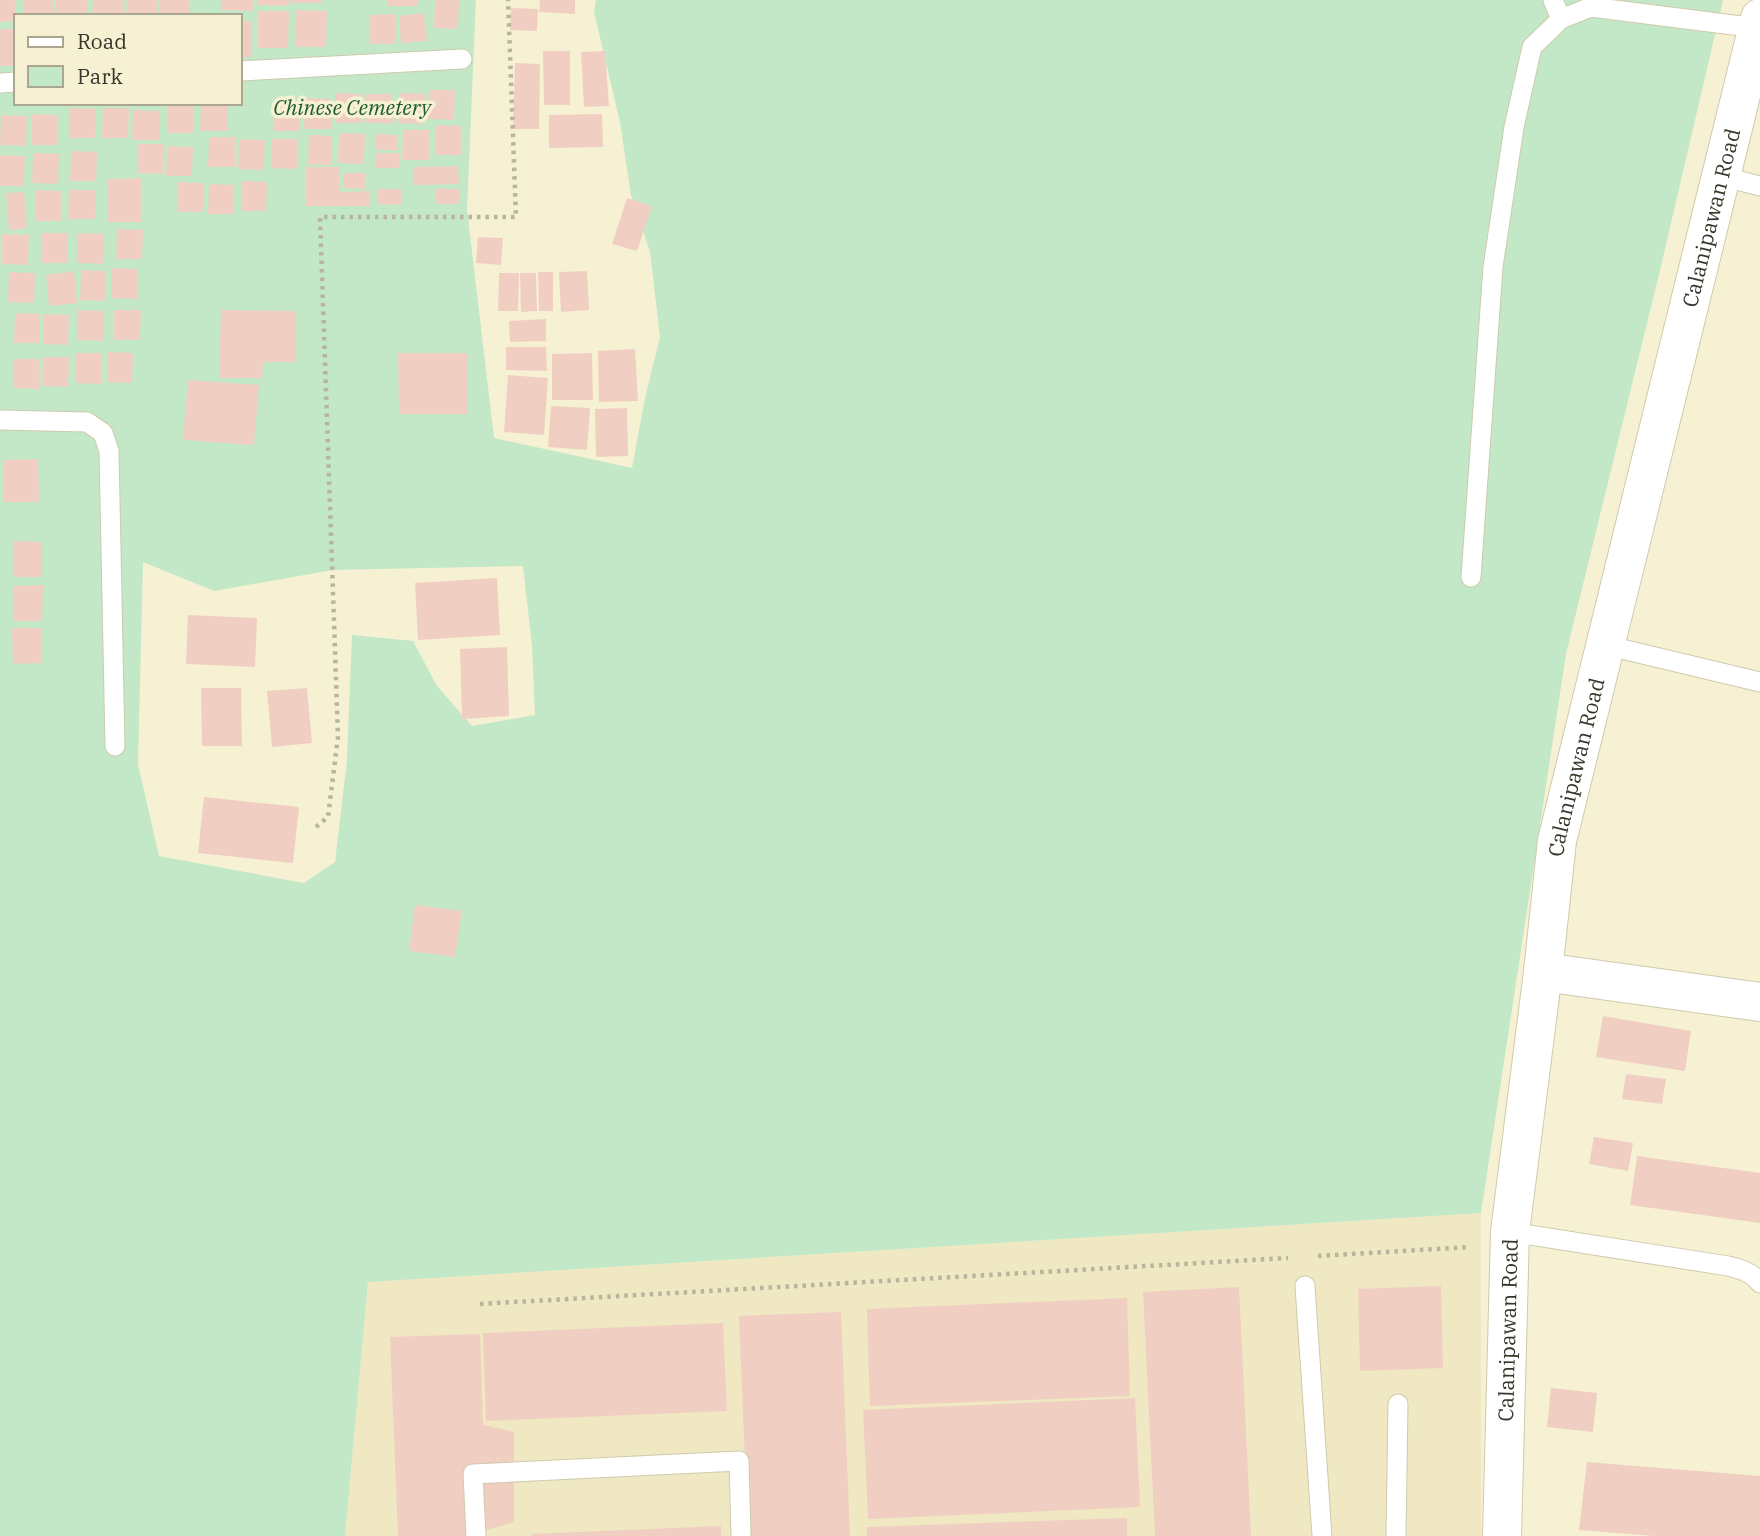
<svg xmlns="http://www.w3.org/2000/svg" width="1760" height="1536" font-family="'IBM Plex Serif',serif">
<style>
.built{fill:#efe8c2}
.green{fill:#c2e8c8;fill-rule:evenodd}
.building{fill:#f0cfc2}
.lines{fill:none;stroke-linecap:round;stroke-linejoin:round}
.lane-casing{stroke:#cfcaac;stroke-width:21}
.street-casing{stroke:#cfcaac;stroke-width:40}
.secondary-casing{stroke:#cfcaac;stroke-width:40}
.path{stroke:#b9b49c;stroke-width:4.5;stroke-dasharray:3.5 5;stroke-linecap:butt}
.lane{stroke:#fff;stroke-width:19}
.street{stroke:#fff;stroke-width:38}
.secondary{stroke:#fff;stroke-width:38}
.labels{text-anchor:middle;dominant-baseline:central;stroke-width:7;stroke-linejoin:round;paint-order:stroke}
.park-label{font-size:21px;font-style:italic;fill:#1d5b2e;stroke:#f7f1d3}
.street-label{font-size:21px;fill:#38362a;stroke:#f7f1d3}
</style>
<rect width="100%" height="100%" fill="#f7f1d3"/>
<path class="built" d="M1481,1213V1536H345L368,1282Z"/>
<path class="green" d="M0,0H476L467,209L494,438L632,468L645,398L660,337L650,252L631,195L620,122L594,12L596,0H1723L1662,262L1566,654L1481,1213L368,1282L345,1536H0ZM16,16H240V103H16ZM143,562L214,591L333,570L523,566L532,646L535,715L472,726L437,686L413,641L352,635L347,760L335,862L304,883L159,856L138,764Z"/>
<path class="building" d="M0,0H15V21L0,22Z
M23,0H54V16H23Z
M56,0H87V16H56Z
M93,0H124V16H92Z
M127,0H157V16H126Z
M159,0H190V15H159Z
M222,0H253V11L222,10Z
M258,0H290V6L258,5Z
M291,0H322V3H291Z
M387,0H418V6H387Z
M435,0H459L458,29L434,28Z
M540,0H575V14L539,12Z
M511,8L538,9L537,31L510,30Z
M296,10L327,11L326,47H295Z
M258,11H289L288,48H258Z
M424,13L427,41L401,43L399,16Z
M395,14L396,44H370L369,15Z
M240,21H252V57H240Z
M0,29H16V66H0Z
M543,51H570V105H544Z
M605,51L609,106L584,107L581,52Z
M515,63L540,64L539,129H513Z
M429,90H455L454,120L428,119Z
M336,93L362,94V123H335Z
M399,93L425,94L424,124L398,123Z
M366,94H392L393,123H366Z
M305,98L331,99V129H304Z
M274,101H300L299,131H273Z
M168,103H194L193,133H167Z
M201,103H227V131H200Z
M70,108L96,109L95,138H70Z
M103,108H129L128,138H102Z
M133,110L160,111L159,140H132Z
M32,114L58,115L57,145H32Z
M602,114L603,147L549,148V115Z
M1,115L27,116L26,146L0,145Z
M435,125L462,126L461,155H435Z
M403,130H430L429,160H402Z
M339,133L365,134L364,164L338,163Z
M375,134L398,135V150H375Z
M309,135L332,136L331,165L308,164Z
M209,137H235V167H208Z
M239,139L265,140L264,170L238,169Z
M272,139H298L297,169L271,168Z
M137,144H164L163,174L137,173Z
M167,146L193,147L192,176H166Z
M71,151L97,152L96,181H70Z
M33,153L59,154L58,184L32,183Z
M376,153H399V168H375Z
M0,155L25,156L24,186H0Z
M458,166L459,184L414,185V167Z
M306,167H339V192L370,191L369,206H306Z
M343,173H366V189L343,188Z
M141,178L142,222H108L107,179Z
M241,181L267,182L266,211H241Z
M177,182L204,183L203,212H177Z
M209,184L234,185L233,214H208Z
M378,189H401V205L377,204Z
M436,189H459V204H435Z
M36,190L62,191L61,221H35Z
M69,190H96L95,219H68Z
M24,192L27,228L9,230L6,193Z
M627,198L652,206L637,251L612,244Z
M117,229L143,230L142,259H116Z
M42,233H68L67,263H41Z
M78,233L104,234L103,264L77,263Z
M2,234L29,235L28,265L2,264Z
M478,237L503,238L501,265L476,263Z
M111,268L138,269L137,299L111,298Z
M81,270L106,271L105,301L80,300Z
M74,271L77,303L49,306L46,275Z
M587,271L589,310L561,312L559,272Z
M9,272L35,273L34,303L8,302Z
M538,272H553V311H539Z
M499,273H519L518,311H498Z
M520,273H536L537,311L521,312Z
M78,310L104,311V341L77,340Z
M114,310H141L140,340H114Z
M221,310L296,311V362H263L262,378H219Z
M15,313L40,314L39,343H14Z
M43,314L69,315L68,345L43,344Z
M546,319V341L510,342L509,321Z
M506,347H546L547,371L506,370Z
M635,349L638,401L599,402L598,351Z
M107,352L133,353L132,383L107,382Z
M75,353H102L101,384L75,383Z
M398,353H468V414H399Z
M592,353L593,400H552V354Z
M43,357H69L68,387L42,386Z
M14,359H39V389L13,388Z
M508,375L548,378L544,435L504,432Z
M188,380L259,385L254,445L183,440Z
M551,406L590,408L587,450L548,447Z
M627,408L628,456L596,457L595,409Z
M38,459L39,502H4L3,460Z
M13,541L42,542V577H13Z
M497,578L500,635L418,640L415,583Z
M43,585L42,621H13L14,586Z
M188,615L257,618L255,667L186,664Z
M12,628H41L42,663L13,664Z
M507,647L509,716L462,719L460,649Z
M201,688H241L242,746H202Z
M307,688L312,743L272,747L267,691Z
M204,797L299,807L293,863L198,853Z
M415,905L462,911L455,957L409,951Z
M1603,1016L1691,1031L1685,1071L1596,1057Z
M1626,1074L1666,1079L1662,1104L1622,1099Z
M1594,1137L1633,1143L1628,1171L1589,1164Z
M1637,1156L1760,1173V1223L1630,1205Z
M1441,1286L1443,1368L1360,1371L1358,1289Z
M1239,1287L1251,1536H1155L1143,1292Z
M1127,1298L1130,1396L870,1406L867,1309Z
M841,1312L850,1536H748L739,1316Z
M723,1323L727,1411L486,1421L483,1333Z
M480,1334L483,1425L514,1432V1522L472,1534V1536H398L390,1337Z
M1551,1388L1597,1393L1593,1432L1547,1427Z
M1135,1398L1140,1507L868,1519L863,1410Z
M1587,1462L1760,1476V1536H1654L1579,1530Z
M1127,1518V1536H867V1527Z
M721,1526V1536H532V1534Z"/>
<g class="lines">
<defs>
<path id="lane" d="M1553,0L1561,19
M240,71L462,59
M0,83L16,82
M1721,176L1760,186
M0,420L87,422L103,433L109,451L115,746
M1471,577L1493,267L1514,127L1532,47L1561,19L1591,7L1757,28
M1605,645L1760,682
M1510,1232L1728,1266C1740,1269 1752,1272 1760,1283
M1305,1286L1322,1536
M476,1536L473,1474L739,1461L741,1536
M1396,1536L1398,1404"/>
<path id="street" d="M1543,972L1760,1002"/>
<g id="secondary">
<path id="s1" d="M1502,1536L1510,1232L1543,972L1557,841L1760,18"/>
</g>
</defs>
<use href="#lane" class="lane-casing"/>
<use href="#street" class="street-casing"/>
<use href="#secondary" class="secondary-casing"/>
<path class="path" d="M316,827L328,817L338,737L320,217H516L508,0
M1318,1256L1470,1247
M480,1304L1288,1258"/>
<use href="#lane" class="lane"/>
<use href="#street" class="street"/>
<use href="#secondary" class="secondary"/>
</g>
<g class="labels">
<g class="park-label">
<text x="352" y="107">Chinese Cemetery</text>
</g>
<g class="street-label">
<text stroke="none"><textPath href="#s1" startOffset="1340">Calanipawan Road</textPath></text>
<text stroke="none"><textPath href="#s1" startOffset="774">Calanipawan Road</textPath></text>
<text stroke="none"><textPath href="#s1" startOffset="206">Calanipawan Road</textPath></text>
</g>
</g>
<rect x="14" y="14" width="228" height="91" fill="#f7f1d3" stroke="#aba68f" stroke-width="2"/>
<rect x="28" y="37" width="35" height="10" fill="#ffffff" stroke="#aba68f" stroke-width="2"/>
<text x="77" y="49" font-size="21" fill="#38362a">Road</text>
<rect x="28" y="66" width="35" height="21" fill="#c2e8c8" stroke="#aba68f" stroke-width="2"/>
<text x="77" y="84" font-size="21" fill="#38362a">Park</text>
</svg>
